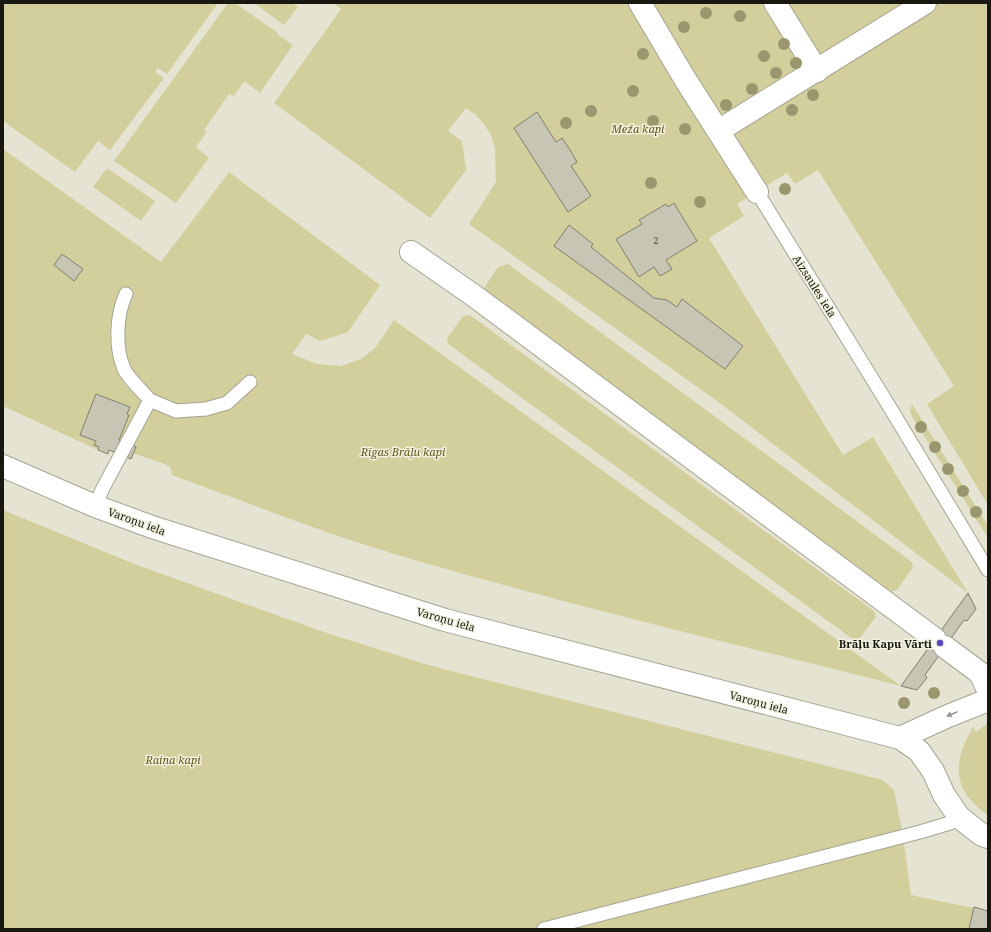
<svg xmlns="http://www.w3.org/2000/svg" width="991" height="932" font-family="'Noto Serif',serif">
<style>
.green{fill:#d2cf9d}
.building{fill:#c7c6b4;stroke:#807f6e}
.lines{fill:none;stroke-linecap:round;stroke-linejoin:round}
.lane-casing{stroke:#a5a493;stroke-width:15}
.street-casing{stroke:#a5a493;stroke-width:24}
.secondary-casing{stroke:#a5a493;stroke-width:24}
.lane{stroke:#fff;stroke-width:13}
.street{stroke:#fff;stroke-width:22}
.secondary{stroke:#fff;stroke-width:22}
.tree{fill:#9a966e}
.oneway{fill:#979794}
.poi-dot{fill:#5b47bf;stroke:#f2f2df;stroke-width:1.5}
.labels{text-anchor:middle;dominant-baseline:central;stroke-width:3;stroke-linejoin:round;paint-order:stroke}
.number-label{font-size:9px;fill:#44443a}
.park-label{font-size:11px;font-style:italic;fill:#5c571c;stroke:#f2f2df}
.street-label{font-size:11px;fill:#181811;stroke:#f2f2df}
.poi-label{font-size:11px;font-weight:bold;fill:#181811;stroke:#f2f2df;text-anchor:end}
</style>
<rect width="100%" height="100%" fill="#e5e4d2"/>
<path class="green" d="M3,3H218L167,74L158,68L155,72L164,78L110,150L98,141L75,172L3,121Z
M228,3H235L278,33L277,34L293,45L260,93L244,81L234,96L229,94L204,130L207,132L196,147L209,158L176,203L114,161Z
M254,3H293L298,7L284,25Z
M333,3H988V505L927,404L954,386L818,170L795,184L787,173L737,204L744,216L709,238L843,455L873,437L968,593L717,401L469,224L496,182L495,148L491,135L484,124L476,115L466,108L448,131L462,141L466,170L430,218L274,103L341,9Z
M3,149L161,262L229,172L380,285L348,332L320,341L306,334L292,354L317,364L341,366L361,359L375,348L394,320L901,686C731,643 559,603 391,553C317,531 244,501 172,475L170,466L133,453L119,440L130,407L97,394L80,434L96,442L94,445L99,447L98,450L3,406Z
M107,168L155,201L141,221L93,187Z
M508,264L912,562L913,567L897,590L890,592L486,296L484,288L498,267Z
M470,315L874,611L876,617L859,639L854,640L448,344L447,338L463,316Z
M912,404L988,526V538L913,418L910,412Z
M3,510L137,565L324,632L428,665L883,780L894,790L903,836L911,895L988,911V929H3Z
M988,723V815C952,791 952,762 973,727L976,732Z"/>
<path class="building" d="M537,112L556,142L562,138L570,150L577,162L571,166L591,196L568,212L514,128Z
M674,203L697,241L666,260L672,269L660,276L654,267L639,277L616,239L642,224L639,220L666,204L668,207Z
M569,225L593,244L591,247L654,298L667,300L677,307L682,299L743,346L725,369L554,246Z
M62,254L83,269L74,281L54,265Z
M96,394L130,407L127,414L129,415L119,440L136,447L131,459L109,450L108,454L98,450L99,447L94,445L96,441L80,435Z
M968,593L976,609L967,621L964,620L925,675L927,678L917,690L901,686Z
M974,907L988,911V929H969Z"/>
<g class="lines">
<defs>
<path id="lane" d="M757,192L889,406L988,570
M150,400L176,411L206,409L227,403L250,382
M95,506L103,488L150,400C143,392 128,378 124,369C115,348 116,315 126,294
M544,929L920,832L950,823L959,817"/>
<path id="street" d="M640,3L685,79L757,192
M775,3L817,71
M718,131L925,3
M411,252L473,295L935,639
M945,647L980,673L988,690"/>
<path id="secondary" d="M3,466L95,506L152,527L445,620L900,738L919,751L933,771L944,795L959,817L982,835L988,837
M900,738L948,716L988,700"/>
</defs>
<use href="#lane" class="lane-casing"/>
<use href="#street" class="street-casing"/>
<use href="#secondary" class="secondary-casing"/>
<use href="#lane" class="lane"/>
<use href="#street" class="street"/>
<use href="#secondary" class="secondary"/>
</g>
<g class="tree">
<circle cx="706" cy="13" r="6"/>
<circle cx="740" cy="16" r="6"/>
<circle cx="684" cy="27" r="6"/>
<circle cx="784" cy="44" r="6"/>
<circle cx="643" cy="54" r="6"/>
<circle cx="764" cy="56" r="6"/>
<circle cx="796" cy="63" r="6"/>
<circle cx="776" cy="73" r="6"/>
<circle cx="752" cy="89" r="6"/>
<circle cx="633" cy="91" r="6"/>
<circle cx="813" cy="95" r="6"/>
<circle cx="726" cy="105" r="6"/>
<circle cx="792" cy="110" r="6"/>
<circle cx="591" cy="111" r="6"/>
<circle cx="653" cy="121" r="6"/>
<circle cx="566" cy="123" r="6"/>
<circle cx="685" cy="129" r="6"/>
<circle cx="651" cy="183" r="6"/>
<circle cx="785" cy="189" r="6"/>
<circle cx="700" cy="202" r="6"/>
<circle cx="921" cy="427" r="6"/>
<circle cx="935" cy="447" r="6"/>
<circle cx="948" cy="469" r="6"/>
<circle cx="963" cy="491" r="6"/>
<circle cx="976" cy="512" r="6"/>
<circle cx="934" cy="693" r="6"/>
<circle cx="904" cy="703" r="6"/>
</g>
<defs><path id="oneway-solid" d="M-6-.8H1V-3.2L6.5 0L1 3.2V.8H-6Z"/></defs>
<use class="oneway" href="#oneway-solid" transform="translate(952 714) rotate(157)"/>
<circle class="poi-dot" cx="940" cy="643" r="4"/>
<g class="labels">
<g class="number-label">
<text x="656" y="240">2</text>
</g>
<g class="park-label">
<text x="638" y="128">Meža kapi</text>
<text x="403" y="451">Rīgas Brāļu kapi</text>
<text x="173" y="759">Raiņa kapi</text>
</g>
<g class="street-label">
<text transform="translate(815 286) rotate(58)">Aizsaules iela</text>
<text transform="translate(137 521) rotate(20)">Varoņu iela</text>
<text transform="translate(446 619) rotate(16)">Varoņu iela</text>
<text transform="translate(759 702) rotate(15)">Varoņu iela</text>
</g>
<g class="poi-label">
<text x="932" y="643">Brāļu Kapu Vārti</text>
</g>
</g>
<rect width="991" height="932" fill="none" stroke="#181811" stroke-width="8"/>
</svg>
